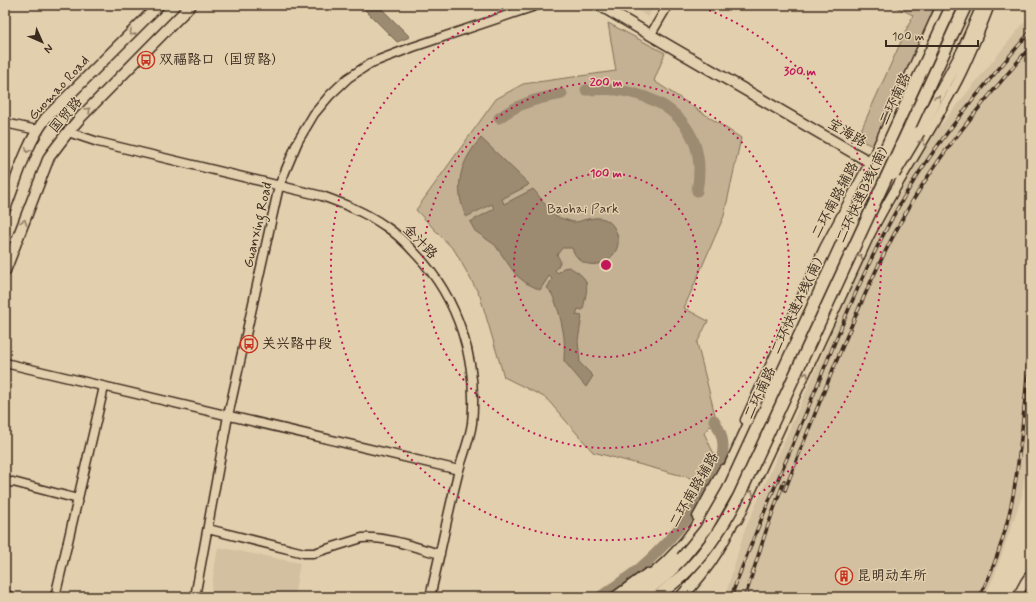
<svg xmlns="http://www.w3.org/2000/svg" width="1036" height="602" font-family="Mynerve,'LXGW WenKai TC',sans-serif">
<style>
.built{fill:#d3c0a0}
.green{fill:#c4b193;stroke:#806e58}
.water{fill:#9c8a71;stroke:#756450}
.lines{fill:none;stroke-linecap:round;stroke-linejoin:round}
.river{stroke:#9c8a71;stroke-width:11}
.minor-casing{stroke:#3b2a1e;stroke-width:11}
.major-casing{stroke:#3b2a1e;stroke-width:13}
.highway-casing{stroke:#3b2a1e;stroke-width:14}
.minor{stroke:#e2cfad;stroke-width:8}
.major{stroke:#e2cfad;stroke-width:10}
.highway{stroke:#e2cfad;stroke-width:11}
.rail-casing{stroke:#3b2a1e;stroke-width:3.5}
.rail{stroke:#e2cfad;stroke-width:2;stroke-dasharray:6;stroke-linecap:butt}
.highway-bridge-casing{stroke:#3b2a1e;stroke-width:14;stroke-linecap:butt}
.highway-bridge{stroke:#e2cfad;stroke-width:11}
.oneway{stroke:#8e7c66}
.ring{fill:none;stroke:#c2185b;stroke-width:2;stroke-dasharray:2 4}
.labels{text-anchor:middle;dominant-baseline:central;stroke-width:3;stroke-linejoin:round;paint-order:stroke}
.poi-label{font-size:14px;fill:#3b2a1e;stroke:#e2cfad;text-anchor:start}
.street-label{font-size:14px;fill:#3b2a1e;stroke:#e2cfad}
.park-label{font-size:14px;fill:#503e30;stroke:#e2cfad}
.centre{fill:#c2185b;stroke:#e2cfad;stroke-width:2}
.ring-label{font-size:12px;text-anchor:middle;font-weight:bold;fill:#c2185b;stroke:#e2cfad;stroke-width:3;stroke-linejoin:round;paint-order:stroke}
</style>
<rect width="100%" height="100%" fill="#e2cfad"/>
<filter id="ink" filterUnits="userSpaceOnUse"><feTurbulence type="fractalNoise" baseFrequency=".025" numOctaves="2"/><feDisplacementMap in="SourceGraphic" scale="8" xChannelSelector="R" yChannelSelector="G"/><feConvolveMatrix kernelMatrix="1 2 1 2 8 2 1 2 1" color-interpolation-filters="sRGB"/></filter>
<g filter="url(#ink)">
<path class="built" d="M629,5H655L648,17Z
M1031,14V418L1022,496L994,577L984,597H725L744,532L864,260L930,138Z
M218,547L300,563L294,597H210Z"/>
<path class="green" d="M892,5H934C922,55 897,101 873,146L857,139L913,15Z
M608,23L665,53L654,81L741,138L724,216L684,308L708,321L697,343L716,419L704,433L714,454L702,481L593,452L546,398L504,377L480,296L455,251L416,210L496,99L523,84L616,71Z"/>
<path class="water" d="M360,5H378L410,37L397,42Z
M481,138L529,184L527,186L502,199L504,204L533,189C541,197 549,213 560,218C561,218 573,222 574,222C577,222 581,221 583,220C596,217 607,215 615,229C631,259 583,281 572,248H562L557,255C562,262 560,264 555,270L558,273L563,268L569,267C593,280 587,286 583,310L578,309L576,315L582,316L578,341L580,363L593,376L586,387L564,361C564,353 565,346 564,338C563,327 556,295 547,288L552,279L549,276L540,290L526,283L516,275L495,245L475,231L470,222L494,209L492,204L466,217C453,186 460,162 481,138Z"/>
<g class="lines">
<path class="river" d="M586,90C596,90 607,89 617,90C672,98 708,132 697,191
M499,118C521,102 536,99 562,94
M600,597C613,588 626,579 638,570C665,547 724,483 723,446C723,436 719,428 714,420"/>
<defs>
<path id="minor" d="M651,34L668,5
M5,123L37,130
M68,132L98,142L322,196C344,204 365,212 385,226C396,233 407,244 416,254C459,299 478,362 472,423C470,439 463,455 459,470C448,512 440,555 430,597
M5,363L459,470
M745,420L824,248L873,156L941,5
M5,483L13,482L78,499
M697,517L723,469
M738,520L869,237C896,183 930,134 958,80C970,56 980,31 990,5
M208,529L304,553H314L362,538C386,536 417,548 440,554
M55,597L104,387
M195,597L228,416L279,186L298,141L314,114L330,95L348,78L371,63L413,47L538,5
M614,597L647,573
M1017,597L1025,582L1031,573"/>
<path id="major" d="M599,5L852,152L879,167H885
M5,209C17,178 26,144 46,118L159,5
M5,271L49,157L68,132L81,117L191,5
M5,596L9,597
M640,597L667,575L689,553"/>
<path id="highway" d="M919,132L963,51L983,5
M623,597C667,568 695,536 719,490L828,253L838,233L855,207
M657,597L683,575
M681,597C708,569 729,536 741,499"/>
</defs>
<use href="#minor" class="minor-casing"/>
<use href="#major" class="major-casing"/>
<use href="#highway" class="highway-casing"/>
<use href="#minor" class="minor"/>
<use href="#major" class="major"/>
<use href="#highway" class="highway"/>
<defs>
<path id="rail" d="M785,490C803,443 822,396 841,350C865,293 890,236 923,184C954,135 994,90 1031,46
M731,597C754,533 782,471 808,408C840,330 870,250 915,179C949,126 990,79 1031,31
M745,597L766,531L784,481
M979,597C1022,517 1021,423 1031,335"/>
</defs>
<use href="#rail" class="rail-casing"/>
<use href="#rail" class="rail"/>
<defs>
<path id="highway-bridge" d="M894,174L919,132
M682,558L705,530L728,490L952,5
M683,575C707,552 724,525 739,496L966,5"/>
</defs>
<use href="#highway-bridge" class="highway-bridge-casing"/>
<use href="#highway-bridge" class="highway-bridge"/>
</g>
<defs><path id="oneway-chevron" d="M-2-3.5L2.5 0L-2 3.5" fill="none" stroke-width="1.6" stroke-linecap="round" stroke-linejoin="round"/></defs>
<g class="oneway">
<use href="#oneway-chevron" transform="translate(132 33) rotate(135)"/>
<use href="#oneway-chevron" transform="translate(938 98) rotate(-61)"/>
<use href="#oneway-chevron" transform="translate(88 110) rotate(-46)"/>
<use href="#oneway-chevron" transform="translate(922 142) rotate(-60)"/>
<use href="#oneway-chevron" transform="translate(28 150) rotate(114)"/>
<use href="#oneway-chevron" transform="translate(24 222) rotate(-69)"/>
<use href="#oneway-chevron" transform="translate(860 257) rotate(-65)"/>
<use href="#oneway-chevron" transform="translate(806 375) rotate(-65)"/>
<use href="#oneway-chevron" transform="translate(751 493) rotate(-65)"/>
</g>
</g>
<g class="ring">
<circle cx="606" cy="265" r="92"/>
<circle cx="606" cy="265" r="183"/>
<path d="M698 6A275 275 0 1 1 514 6"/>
</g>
<defs>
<symbol id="bus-ring" viewBox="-11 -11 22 22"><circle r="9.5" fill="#e2cfad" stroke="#c8321e" stroke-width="1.5"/><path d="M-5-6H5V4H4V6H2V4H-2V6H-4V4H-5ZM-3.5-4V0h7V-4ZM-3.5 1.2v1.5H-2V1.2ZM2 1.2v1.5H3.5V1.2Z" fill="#c8321e"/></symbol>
<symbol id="building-ring" viewBox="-11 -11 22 22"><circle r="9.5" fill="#e2cfad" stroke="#c8321e" stroke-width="1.5"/><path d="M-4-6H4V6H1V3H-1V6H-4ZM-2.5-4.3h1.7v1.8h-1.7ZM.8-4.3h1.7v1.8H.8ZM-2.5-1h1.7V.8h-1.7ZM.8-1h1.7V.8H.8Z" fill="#c8321e"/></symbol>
</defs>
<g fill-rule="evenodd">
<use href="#bus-ring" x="136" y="50" width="20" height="20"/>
<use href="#bus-ring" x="239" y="334" width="20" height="20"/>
<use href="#building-ring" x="834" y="566" width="20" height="20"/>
</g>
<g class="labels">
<g class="poi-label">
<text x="159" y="60">双福路口（国贸路）</text>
<text x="262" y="344">关兴路中段</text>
<text x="857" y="576">昆明动车所</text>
</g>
<g class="street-label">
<text transform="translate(59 88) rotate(-47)">Guomao Road</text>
<text transform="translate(895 99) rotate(-65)">二环南路</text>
<text transform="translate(66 115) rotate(-49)">国贸路</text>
<text transform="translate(847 133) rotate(30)">宝海路</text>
<text transform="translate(862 195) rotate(-65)">二环快速B线(南)</text>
<text transform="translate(835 200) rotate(-62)">二环南路辅路</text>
<text transform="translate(258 225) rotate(-77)">Guanxing Road</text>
<text transform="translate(420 242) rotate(45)">金汁路</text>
<text transform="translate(797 306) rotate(-65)">二环快速A线(南)</text>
<text transform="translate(760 393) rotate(-65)">二环南路</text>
<text transform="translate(694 490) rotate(-60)">二环南路辅路</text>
</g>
<g class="park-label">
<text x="583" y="209">Baohai Park</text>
</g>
</g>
<circle cx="606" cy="265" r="6" class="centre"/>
<g class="ring-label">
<text x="800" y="75">300 m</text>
<text x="606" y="86">200 m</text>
<text x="606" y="177">100 m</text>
</g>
<rect width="1036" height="602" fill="none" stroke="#e2cfad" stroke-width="20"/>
<rect x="10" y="10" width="1016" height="582" fill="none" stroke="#3b2a1e" stroke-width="1.5" filter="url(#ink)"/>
<g transform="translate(42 42) rotate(135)" stroke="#e2cfad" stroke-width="3" paint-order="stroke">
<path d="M0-3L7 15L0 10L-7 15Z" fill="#3b2a1e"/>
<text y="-6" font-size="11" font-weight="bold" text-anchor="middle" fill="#3b2a1e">N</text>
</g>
<path d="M886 40v6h92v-6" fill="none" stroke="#3b2a1e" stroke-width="2"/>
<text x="892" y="40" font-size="12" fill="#3b2a1e" stroke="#e2cfad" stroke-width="3" paint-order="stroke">100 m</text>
</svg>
